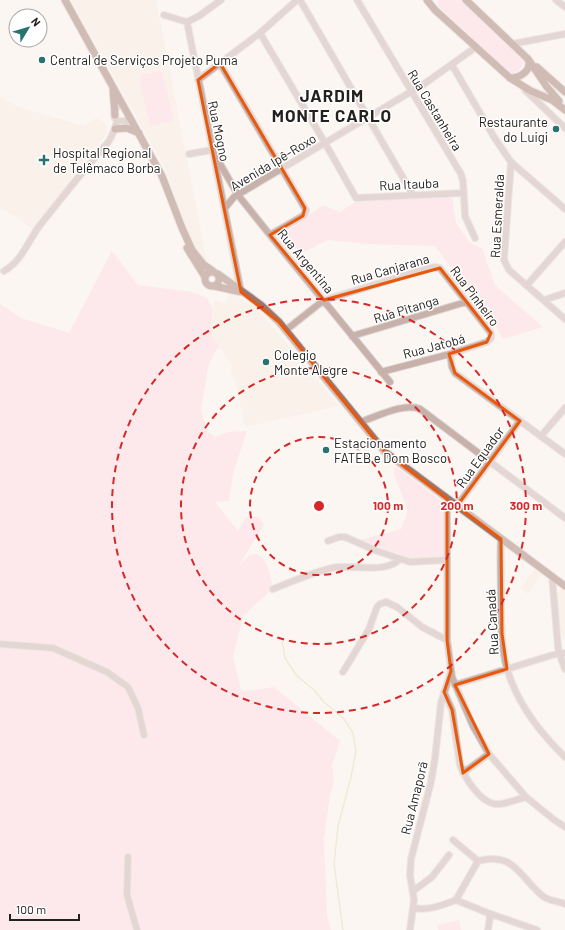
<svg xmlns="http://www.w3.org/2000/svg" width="565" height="930" font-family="Barlow,sans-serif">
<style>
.built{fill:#f8eae1}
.green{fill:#fedae2}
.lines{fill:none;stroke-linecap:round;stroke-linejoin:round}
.stream{stroke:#dde0af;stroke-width:1.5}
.minor-casing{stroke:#d9d4d0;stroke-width:8}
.major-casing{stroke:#d9d4d0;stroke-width:9}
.minor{stroke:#c8b0ab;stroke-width:6}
.major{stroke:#9e746c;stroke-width:7}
.marked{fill:none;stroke:#e8590c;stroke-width:3;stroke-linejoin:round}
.ring{fill:none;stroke:#d62828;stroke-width:2;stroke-dasharray:7 5}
.poi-dot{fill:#28726f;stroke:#fff;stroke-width:1.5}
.labels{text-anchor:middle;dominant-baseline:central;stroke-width:3;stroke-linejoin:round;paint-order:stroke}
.poi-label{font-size:13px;fill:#23211f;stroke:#fff;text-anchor:start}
.street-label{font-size:13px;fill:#23211f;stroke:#fff}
.district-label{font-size:17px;font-weight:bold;letter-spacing:1px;fill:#23211f;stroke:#fff}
.centre{fill:#d62828;stroke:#fff;stroke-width:2}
.ring-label{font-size:12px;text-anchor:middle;font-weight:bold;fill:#d62828;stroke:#fff;stroke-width:3;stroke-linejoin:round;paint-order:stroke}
</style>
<rect width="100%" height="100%" fill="#fcf6f2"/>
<path class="built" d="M71,0H156L207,262L195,250L180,211L166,170Z
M0,97L19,107L84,126L96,118L106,123L107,133L69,187L33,229L0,207Z
M231,293L256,308L267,320L339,406L245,427L235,379L231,374L232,366L212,336L211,322L214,300L224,304Z
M535,568L543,574L528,594L520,588Z
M562,588L565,590V641L563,640L557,619L556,594Z"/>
<path class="green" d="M438,0H462L525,59L522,67L515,73H510L438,6Z
M162,71L174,121L150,126L140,82L141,75Z
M452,197L456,223L470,243L482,248L495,285L543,327L503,339L495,325L435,246L366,244L328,240L301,253L284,234L323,205L340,212L355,202Z
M112,251L138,285L192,292L207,298L213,309L211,322L212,337L220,346L214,353L208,367L201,411L208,432L215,437L228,432L247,431L233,474L229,501L215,502L238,531L244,520L249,516L259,517L264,525L239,565C243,562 247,556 251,555C267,549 271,579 273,589L243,616L233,657L241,689L244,691L274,687L340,741L332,765L334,781L330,795L324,839L327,916L331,930H0V304L21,318L69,333Z
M395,466L443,502V556L413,559L361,540L401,529L408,511L394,474Z
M459,920L461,930H438L437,925Z"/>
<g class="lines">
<path class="stream" d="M282,642L285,658L296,675L314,690L324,702L344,719L353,733L356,751L351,777L338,826L334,864L343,930"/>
<defs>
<path id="minor" d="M300,0L413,195
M357,0L461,174L463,181L465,216L475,238
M556,0L565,7
M164,15L187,22L199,16L221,0
M187,22L241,292
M260,33L325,143L356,198L463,193
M512,44L565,34
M220,63L306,210L305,213L303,216L270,235
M452,65L494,137L511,162L504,260L509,270L565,319
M198,80L260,33L297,0
M525,90L565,128
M120,102C110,116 112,124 131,120
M212,150L238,195L270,235L390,382
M189,154L212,150
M511,162L565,209
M225,208L234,197L424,84L476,47
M4,271C22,261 28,241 40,225C62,197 85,169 109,141L115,129L117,121
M527,285L565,242
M544,300L565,293
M286,330L324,300L429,268L435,267L440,268L491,333V338L487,342L450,354L381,372
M352,336L466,302
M450,354L452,367L455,373L565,454
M360,422C376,417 404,402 420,409L565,518
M541,436L565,408
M447,499V640L452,677L473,726L489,754L526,797L553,819L565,827
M457,506L520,421
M501,539C500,559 501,579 501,599C501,623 501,646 507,669C517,702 540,733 565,757
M328,541L339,537H345L377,551L410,562L447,560
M552,576L558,647L559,653L565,669
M273,589C292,582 319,569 338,567C356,566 387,573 400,559
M0,644L53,648L107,672L128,687L138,708L144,735
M343,672L369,629L377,607L380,604L386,602L397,607L422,627L447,640
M455,685L559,653H565
M444,692L452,710L460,765C465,778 480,802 495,804C505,805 517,799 526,797
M463,773L489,754
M453,840L478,861
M128,857L127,895L137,930
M413,891L432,877L449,855
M456,900L488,913L490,917L488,930
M414,908C428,911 443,905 456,900L478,861C516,851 520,879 544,897C550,901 558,901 565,904
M488,913L537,930
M410,930L414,900L410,875L411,859L431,782L435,758L441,703L451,671"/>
<path id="major" d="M65,0L162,176L182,228L192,250L203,264L213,271
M427,0L435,10L510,78L531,91L552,100L565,110
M466,0L528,59L547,87L559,101
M537,67L565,92
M510,78C520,78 533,70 528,59
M113,90L115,115
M115,129L127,128L139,133
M187,248L205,277
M205 279a7 7 0 1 1 14 0a7 7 0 1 1-14 0Z
M218,274L261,305L279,322L385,452L565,586
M214,286L241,292"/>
</defs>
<use href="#minor" class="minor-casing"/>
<use href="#major" class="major-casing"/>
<use href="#minor" class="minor"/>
<use href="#major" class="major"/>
</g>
<path d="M0 0H565V930H0ZM220,63L305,208L303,216L270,235L324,300L440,268L491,333L487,342L449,354L455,373L520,421L457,506L501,539L502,634L507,669L455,685L489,754L463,773L452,710L444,692L451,671L447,640V499L385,452L279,322L241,292L198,80Z" fill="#fcf6f2" fill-opacity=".55" fill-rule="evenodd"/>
<path class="marked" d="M220,63L305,208L303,216L270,235L324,300L440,268L491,333L487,342L449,354L455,373L520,421L457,506L501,539L502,634L507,669L455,685L489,754L463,773L452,710L444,692L451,671L447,640V499L385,452L279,322L241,292L198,80Z"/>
<g class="ring">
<circle cx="319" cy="506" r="69"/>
<circle cx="319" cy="506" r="138"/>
<circle cx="319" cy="506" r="207"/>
</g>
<g class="poi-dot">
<circle cx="42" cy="60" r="4"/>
<circle cx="556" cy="129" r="4"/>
<path d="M42 154h4v4h4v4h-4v4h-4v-4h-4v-4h4z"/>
<circle cx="266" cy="362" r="4"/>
<circle cx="326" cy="450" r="4"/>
</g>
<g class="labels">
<g class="poi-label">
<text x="50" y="60">Central de Serviços Projeto Puma</text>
<text x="548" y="122" text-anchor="end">Restaurante<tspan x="548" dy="15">do Luigi</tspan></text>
<text x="53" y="153">Hospital Regional<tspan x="53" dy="15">de Telêmaco Borba</tspan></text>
<text x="274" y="355">Colegio<tspan x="274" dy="15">Monte Alegre</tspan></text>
<text x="334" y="443">Estacionamento<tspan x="334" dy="15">FATEB e Dom Bosco</tspan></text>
</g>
<g class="street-label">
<text transform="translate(435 110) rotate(59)">Rua Castanheira</text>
<text transform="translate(219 131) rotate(78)">Rua Mogno</text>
<text transform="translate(273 162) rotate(-31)">Avenida Ipê-Roxo</text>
<text transform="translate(409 184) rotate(-3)">Rua Itauba</text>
<text transform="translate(497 216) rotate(-87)">Rua Esmeralda</text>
<text transform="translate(306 261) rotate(50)">Rua Argentina</text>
<text transform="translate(390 269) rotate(-16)">Rua Canjarana</text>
<text transform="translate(475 296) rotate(53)">Rua Pinheiro</text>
<text transform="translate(406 309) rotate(-17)">Rua Pitanga</text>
<text transform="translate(434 346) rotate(-15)">Rua Jatobá</text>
<text transform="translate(480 457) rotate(-54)">Rua Equador</text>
<text transform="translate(492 622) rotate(-93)">Rua Canadá</text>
<text transform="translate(414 798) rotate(-76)">Rua Amaporã</text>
</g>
<g class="district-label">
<text x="332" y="95">JARDIM<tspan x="332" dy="20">MONTE CARLO</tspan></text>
</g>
</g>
<circle cx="319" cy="506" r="6" class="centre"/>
<g class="ring-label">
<text x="388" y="510">100 m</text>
<text x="457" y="510">200 m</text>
<text x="526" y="510">300 m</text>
</g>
<g transform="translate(28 28) rotate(52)"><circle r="19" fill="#ffffff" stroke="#a7a6a5"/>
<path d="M0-3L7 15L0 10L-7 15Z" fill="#28726f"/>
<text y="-6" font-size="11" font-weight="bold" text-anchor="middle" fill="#23211f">N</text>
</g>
<path d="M10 914v6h69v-6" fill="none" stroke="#23211f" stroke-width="2"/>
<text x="16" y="914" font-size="12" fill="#23211f" stroke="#ffffff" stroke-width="3" paint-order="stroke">100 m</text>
</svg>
